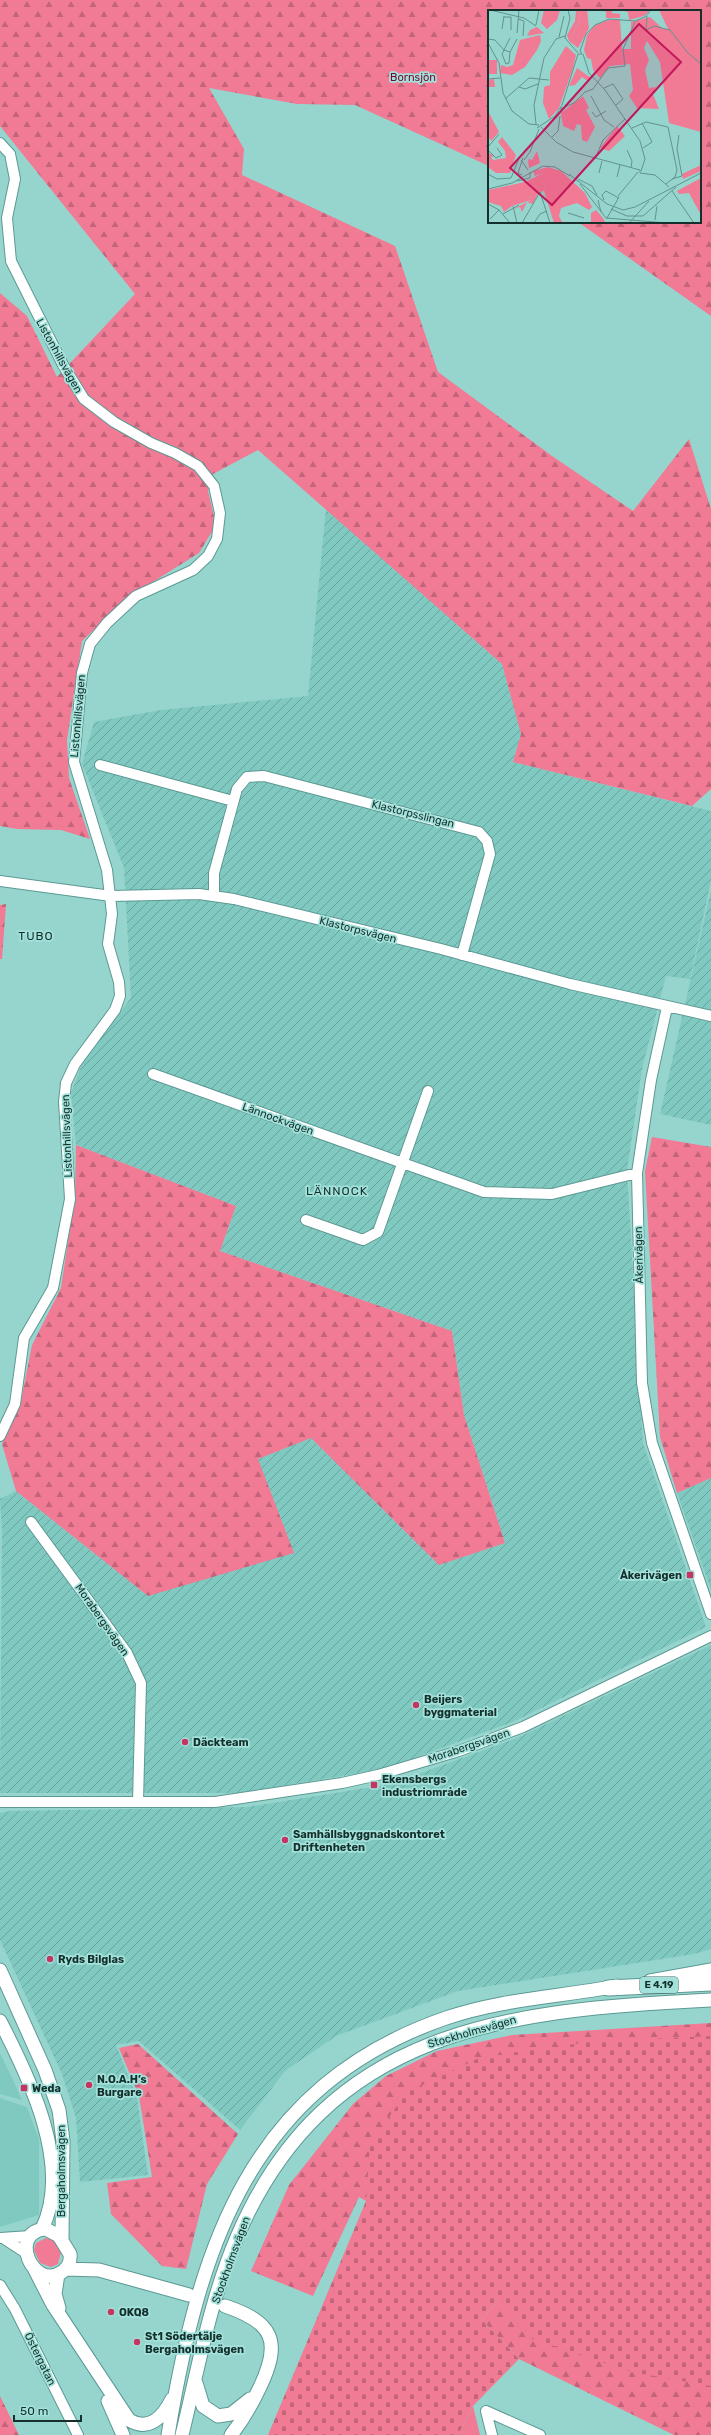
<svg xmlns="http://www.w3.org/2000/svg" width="711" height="2435" font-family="Rubik,sans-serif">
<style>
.built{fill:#80c9c1}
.industrial{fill:url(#industrial-furrows)}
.green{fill:#f17a95}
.forest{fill:url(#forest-firs)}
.cemetery{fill:url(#cemetery-stones)}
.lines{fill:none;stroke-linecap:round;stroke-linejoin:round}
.minor-casing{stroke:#5c9993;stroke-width:12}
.major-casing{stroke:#5c9993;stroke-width:15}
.highway-casing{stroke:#5c9993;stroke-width:17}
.minor{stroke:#fff;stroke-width:10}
.major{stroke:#fff;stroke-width:13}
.highway{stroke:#fff;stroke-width:15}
.poi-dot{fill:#c43661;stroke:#a3e2da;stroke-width:1.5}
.labels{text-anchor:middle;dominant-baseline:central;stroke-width:3.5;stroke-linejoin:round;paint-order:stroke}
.shield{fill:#a3e2da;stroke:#406560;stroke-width:1}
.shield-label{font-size:10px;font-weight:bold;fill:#152f2c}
.park-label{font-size:11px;fill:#780632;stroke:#a3e2da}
.street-label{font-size:11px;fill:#152f2c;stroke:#a3e2da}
.poi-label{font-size:11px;font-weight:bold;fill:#152f2c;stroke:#a3e2da;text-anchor:start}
.neighbourhood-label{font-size:12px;letter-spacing:1px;fill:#152f2c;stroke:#a3e2da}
.inset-road{fill:none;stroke:#62938d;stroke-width:1}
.view{fill:#c2185b;fill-opacity:0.15;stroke:#c2185b;stroke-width:2}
.inset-edge{fill:none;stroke:#152f2c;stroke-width:2}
</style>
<defs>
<pattern id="industrial-furrows" width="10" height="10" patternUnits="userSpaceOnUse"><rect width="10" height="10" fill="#80c9c1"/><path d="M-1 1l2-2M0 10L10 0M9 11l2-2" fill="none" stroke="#68a49d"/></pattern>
<pattern id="forest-firs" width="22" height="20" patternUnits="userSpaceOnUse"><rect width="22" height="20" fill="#f17a95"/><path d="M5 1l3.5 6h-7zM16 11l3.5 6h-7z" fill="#c2647a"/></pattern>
<pattern id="cemetery-stones" width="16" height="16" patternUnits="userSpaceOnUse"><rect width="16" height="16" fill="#f17a95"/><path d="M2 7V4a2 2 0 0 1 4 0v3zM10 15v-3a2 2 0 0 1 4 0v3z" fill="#c2647a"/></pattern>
</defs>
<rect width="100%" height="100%" fill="#96d5cd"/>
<path class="built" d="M0,2053L14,2082L22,2100L0,2094Z
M0,2098L27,2107L39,2139V2215L0,2227Z"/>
<path class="industrial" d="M326,508L502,664L521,734L513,762L711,811V881L690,979L666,976L642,1069L627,1171L643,1443L706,1627L513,1722L384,1769L239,1793H0L2,1530L0,1499L16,1491L148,1596L258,1459L311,1438L439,1565L505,1543L464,1415L452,1331L220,1251L236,1206L76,1145L71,1093L84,1059L131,998L124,868L82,764L94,722L161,710L308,696Z
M711,890V1125L660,1114Z
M711,1478V1590L677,1493Z
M711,1645V1949L694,1954L458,1991L336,2036L285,2071L240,2130L139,2041L116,2045L137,2098L148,2175L80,2182L76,2118L62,2074L0,1940V1813L10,1811L247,1807L391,1784L517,1738Z"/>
<path class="green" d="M46,2238L53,2240L61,2252L58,2264L51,2267L40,2263L34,2250L36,2243Z
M473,2406L480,2435H458Z"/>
<path class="forest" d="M0,0H711V316L578,222H700V11H489V166L355,105L297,104L209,88L244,149L242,175L395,246L438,372L552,456L633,511L689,439L711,509V789L692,806L513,762L521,734L502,664L258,450L213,474L208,491L216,525L199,553L129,597L82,641L67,740L69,778L90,839L61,830L17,829L0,826V293L27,316L57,377L135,294L0,126Z
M6,904L2,959H0V905Z
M652,1137L711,1147V1478L677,1493L660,1437L645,1171Z
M76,1145L236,1206L220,1251L452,1331L464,1415L505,1543L439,1565L311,1438L258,1459L294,1553L148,1596L16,1491L2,1444L21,1401L32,1345L61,1288L75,1195Z
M711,2023V2435H674L519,2359L482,2320L500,2299L438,2243L359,2197L313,2296L251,2271L289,2185L353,2104L386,2076L437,2051L512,2035Z
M138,2044L238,2134L207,2184L186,2269L162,2266L111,2214L107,2183L152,2177L139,2096L119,2048Z
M0,2396L19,2435H0Z"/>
<path class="cemetery" d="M711,2036V2386L632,2372L532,2339L500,2299L482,2320L519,2359L473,2406L458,2435H268L366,2201L370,2144L406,2093L481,2057L588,2042Z"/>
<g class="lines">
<defs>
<path id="minor" d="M0,143L10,154L15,179L7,218L11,261L63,365L84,399L114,422L151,443L175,453L198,466L214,486L220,513L217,539L208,556L193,570L136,596L107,623L90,644L82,673L74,762L107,870L112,914L108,944L119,982L120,996L115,1010L75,1064L66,1083L64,1102L70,1199L53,1288L24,1338L15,1404L0,1436
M100,765L233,801
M0,881L111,896L199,894L234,899L441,949L570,984L711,1016
M214,896V873L237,789L247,777L264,776L479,832L487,841L490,854L462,955
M667,1007L651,1080L637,1173L642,1383L652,1443L711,1614
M153,1074L484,1192L552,1194L637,1173
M306,1220L363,1240L378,1232L428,1091
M31,1522L127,1653L141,1683L138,1802
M0,1802H215L342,1783L378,1775L459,1751L523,1727L711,1636
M0,2238L31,2236
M3,2238L26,2253
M0,2285L15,2309L78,2435
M486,2411L540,2435
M486,2411L492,2435"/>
<path id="major" d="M0,1970L45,2070L59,2110L63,2141L62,2240
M650,1981L711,1970
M0,2021C29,2077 73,2166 42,2229
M46,2229L59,2236L70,2254C71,2261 68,2268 62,2272C33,2292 7,2231 46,2229Z
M65,2269L99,2270L189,2295
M35,2270L53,2305L129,2420C149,2432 163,2417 172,2399
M58,2274L55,2294L59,2308
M225,2306C273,2322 282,2341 260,2387C252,2404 243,2420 231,2435
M196,2383L203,2406L218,2416L231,2414L250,2399
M108,2401L123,2435
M168,2435C199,2248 249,2086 446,2018C502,1999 559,1997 617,1986
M182,2435C198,2369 210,2300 237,2237C327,2027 509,2010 711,2000"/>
<path id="highway" d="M608,1988L711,1983"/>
</defs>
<use href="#minor" class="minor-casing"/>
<use href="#major" class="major-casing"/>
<use href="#highway" class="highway-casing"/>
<use href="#minor" class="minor"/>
<use href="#major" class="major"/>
<use href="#highway" class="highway"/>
</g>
<g class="poi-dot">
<rect x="686" y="1571" width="8" height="8" rx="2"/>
<circle cx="416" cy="1705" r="4"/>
<circle cx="185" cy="1742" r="4"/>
<rect x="370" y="1781" width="8" height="8" rx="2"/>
<circle cx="285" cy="1840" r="4"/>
<circle cx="50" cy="1959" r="4"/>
<circle cx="89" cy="2085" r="4"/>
<rect x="20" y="2084" width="8" height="8" rx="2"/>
<circle cx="111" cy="2312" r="4"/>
<circle cx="137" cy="2342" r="4"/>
</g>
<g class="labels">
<rect class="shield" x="640" y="1977" width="38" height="16" rx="3"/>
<g class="shield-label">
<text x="659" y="1985">E 4.19</text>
</g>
<g class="park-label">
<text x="413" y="77">Bornsjön</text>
</g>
<g class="street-label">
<text transform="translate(59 356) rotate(61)">Listonhillsvägen</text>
<text transform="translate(78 716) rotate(-85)">Listonhillsvägen</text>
<text transform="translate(413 814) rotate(14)">Klastorpsslingan</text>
<text transform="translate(358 930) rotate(14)">Klastorpsvägen</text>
<text transform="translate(278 1119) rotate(20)">Lännockvägen</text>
<text transform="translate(67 1136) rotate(-92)">Listonhillsvägen</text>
<text transform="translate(639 1255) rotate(-91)">Åkerivägen</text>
<text transform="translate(102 1620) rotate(55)">Morabergsvägen</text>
<text transform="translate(469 1746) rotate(-19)">Morabergsvägen</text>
<text transform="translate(472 2032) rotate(-16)">Stockholmsvägen</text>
<text transform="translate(61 2171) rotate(-90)">Bergaholmsvägen</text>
<text transform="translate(231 2260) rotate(-70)">Stockholmsvägen</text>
<text transform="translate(40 2359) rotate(64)">Östergatan</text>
</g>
<g class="poi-label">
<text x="682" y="1575" text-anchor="end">Åkerivägen</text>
<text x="424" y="1699">Beijers<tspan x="424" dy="13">byggmaterial</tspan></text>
<text x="193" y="1742">Däckteam</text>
<text x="382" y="1779">Ekensbergs<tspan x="382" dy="13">industriområde</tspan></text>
<text x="293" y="1834">Samhällsbyggnadskontoret<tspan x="293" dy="13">Driftenheten</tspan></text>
<text x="58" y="1959">Ryds Bilglas</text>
<text x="97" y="2079">N.O.A.H’s<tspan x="97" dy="13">Burgare</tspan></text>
<text x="32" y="2088">Weda</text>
<text x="119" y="2312">OKQ8</text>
<text x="145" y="2336">St1 Södertälje<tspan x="145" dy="13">Bergaholmsvägen</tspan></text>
</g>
<g class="neighbourhood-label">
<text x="36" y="936">TUBO</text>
<text x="337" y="1191">LÄNNOCK</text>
</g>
</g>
<g transform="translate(488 10)">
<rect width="213" height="213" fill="#96d5cd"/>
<path d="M88,0H92L91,12L81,31L79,25L87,11ZM49,17L56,23L39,26L42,20ZM0,50H9V64H1ZM51,181L45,194L39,192L34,202L32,197L26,199L43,190L42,184Z" fill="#f17a95"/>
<path d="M56,0H72L69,10L59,19L53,13ZM92,0H99L101,18L90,38L81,31L91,12ZM113,0H124V3L132,4V8H118V2ZM132,0H162L156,6L141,10L140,2ZM171,0H213V122L181,113L172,52L159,31L156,38L161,50L157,60L161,78L168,77L165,84L171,99L149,98L141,86L145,80L142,54L122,56L112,68L105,60L103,49L99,48L96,40L99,25L106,16L120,10H132L134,39H143V12L162,7L175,19H180ZM52,25L53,31L49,40L37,57L24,65L12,63L13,55L19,57L25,55L32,30ZM78,36L88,45L85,58L71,98L61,109L55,93L56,77L62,75V62ZM89,58L103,68L100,71L94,67L87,75L81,76ZM6,69L7,77H1L0,101L11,122L3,131L0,126V70ZM95,86L101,98L98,100L107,117L99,132L94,130L93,115L89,114L86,121L75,116L73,103ZM129,116L137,126L121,141L112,138ZM14,127L28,145L22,163H8L0,157L1,143L6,146L3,147L5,150L18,148L17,141L10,132ZM49,141L52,153L41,158L40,151L41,149L44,150ZM213,155V161L195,169L194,164ZM60,157L73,161L97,183L104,197L101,200L89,193L73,198L71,206L74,212L66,213L56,181L58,176L56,163L47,166L45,161ZM213,168V205L201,183L191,184L189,181ZM108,200L114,207L118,213H103V203Z" fill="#f17a95"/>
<path d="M64,159L91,177L86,187L69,196L58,176L56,181L42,184L43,190L24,196L16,202L13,196L0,192V180L37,172Z" fill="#f17a95"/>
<path class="inset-road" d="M2,0L36,8L48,16M80,0L82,8L77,28L90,43M159,6L158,20L166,16L182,20L199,42L213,54M16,7H23V20M30,9L36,11L35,26M48,15L51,0M14,19L16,6M29,23L31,0M71,27L76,6M22,28L14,44L18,54L21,53L22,42M0,29L7,30L16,40L22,42M0,33L11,53L15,83L24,101L41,114L51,115M22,42L29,29M90,44H94L92,41L98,24L107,15L121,9L147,11L157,7L163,0M95,44L101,63L117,80L152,131L157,149L153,161M0,69L12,68M31,77L37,79L50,74M116,78L125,74L135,89L128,95M103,86L116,110L126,117M17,89L41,68L61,70M72,99L86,93L97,82L105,79L120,58L137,56L135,39L147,12M104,102L108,107L118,101M154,113L164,132L155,138M48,114L46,95L56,48L68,29L77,26M53,117L68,132L85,142L152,160V163M49,118L67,106L74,95L90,44M144,118L158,112L180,117L189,160L187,167L178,174M63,128L70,121L72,106M0,137L11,124M0,140L8,148L14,145L9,138M139,140L144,151L143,158M107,149L115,130L137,109M33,150L40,160M36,150L42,142L51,119M111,163L114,151M152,163L167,165L181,177M0,164L9,169L23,168L32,146M81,164L119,194L135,200L147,197L213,163M34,165L30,163L35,148M129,167L132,155M90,169L104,176L109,185M184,169L194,166L189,139L191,125M29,171L42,168V162M92,174L118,208L179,213M0,179L24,173L55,156L67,157L82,166M184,181L206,213M52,182L62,213M130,186L150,162M110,190L113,202M116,190L114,185L118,181L129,187M0,194L11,200L22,213M25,196L29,213M123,199L139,206H155L188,177M80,203L96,208M15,204L31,195M119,208L131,187L129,188M2,209L11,200M167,210L169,196M34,213L52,182M46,213L52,204L59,201M141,213L161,191"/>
<path class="view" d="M151,14L193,52L64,195L22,158Z"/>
<rect width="213" height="213" class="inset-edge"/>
</g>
<path d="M14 2415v6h67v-6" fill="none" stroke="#152f2c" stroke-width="2"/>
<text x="20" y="2415" font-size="12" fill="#152f2c" stroke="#a3e2da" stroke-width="3" paint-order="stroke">50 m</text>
</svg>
